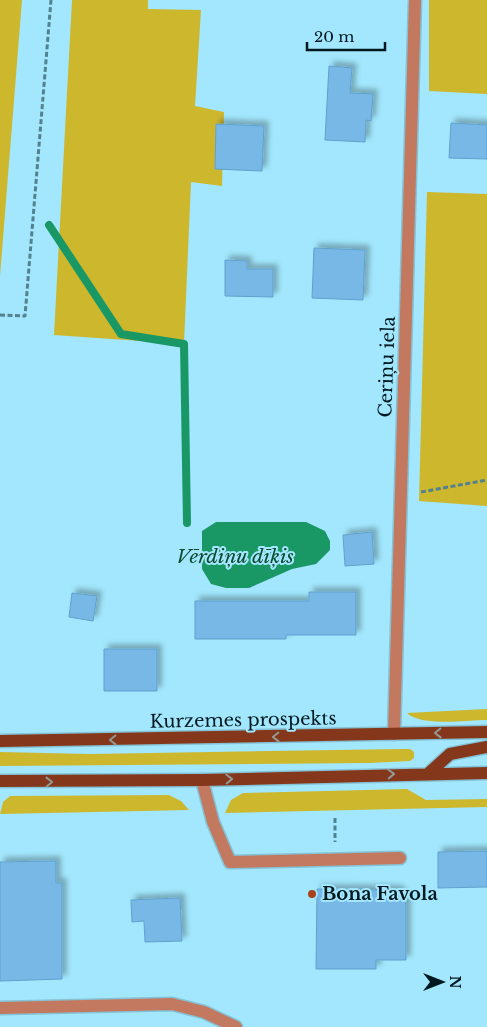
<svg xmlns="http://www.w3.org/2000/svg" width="487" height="1027" font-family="'Libre Baskerville',serif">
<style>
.green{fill:#cdb72d}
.water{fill:#199765}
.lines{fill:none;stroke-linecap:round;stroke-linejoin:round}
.stream{stroke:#199765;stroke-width:8}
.building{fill:#77b8e6;stroke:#60a1cd;filter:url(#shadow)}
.minor-casing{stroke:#85c2d5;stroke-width:15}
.major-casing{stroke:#85c2d5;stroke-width:15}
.path{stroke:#528190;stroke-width:3;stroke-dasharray:5 2.5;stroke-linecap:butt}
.minor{stroke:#c37960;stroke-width:12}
.major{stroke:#84371a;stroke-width:12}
.oneway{stroke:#949897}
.poi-dot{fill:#a9431b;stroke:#a2e7fd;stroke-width:2}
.labels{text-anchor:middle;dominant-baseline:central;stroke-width:4;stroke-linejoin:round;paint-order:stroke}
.street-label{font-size:18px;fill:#00181f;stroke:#a2e7fd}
.poi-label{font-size:18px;font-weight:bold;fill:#00181f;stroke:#a2e7fd;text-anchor:start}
.water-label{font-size:19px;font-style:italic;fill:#0a4a2f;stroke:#a2e7fd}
</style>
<defs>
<filter id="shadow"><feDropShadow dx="4.5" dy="-4.5" stdDeviation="2.5" flood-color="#0004"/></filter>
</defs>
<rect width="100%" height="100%" fill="#a2e7fd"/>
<path class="green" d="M0,0H22L0,276Z
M72,0H148V9L201,10L195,106L224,112L222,186L191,182L184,344L54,335Z
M429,0H487V94L429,91Z
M427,192L487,194V506L419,501Z
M487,709V720C467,720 421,727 407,713Z
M400,749H410L414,752V758L410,761L369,763L0,766V752L90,754Z
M407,789L426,800L487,799V807L225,813L231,800L243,793Z
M169,795L181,801L189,810L0,814L3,802L10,796Z"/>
<path class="water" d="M216,522H306L325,531L330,541V550L316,564L292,569L249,588H226L211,584L202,569V531Z"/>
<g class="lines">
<path class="stream" d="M49,225L121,334L184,344L187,523"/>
</g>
<path class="building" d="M329,66L352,68L350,93L373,94L371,121L366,120L365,142L325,140Z
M451,123L487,125V159L449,158Z
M216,124L264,126L262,171L215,169Z
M314,248L365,250L363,300L312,298Z
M225,260L247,261V269H273V297L225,296Z
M372,532L374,564L345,566L343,535Z
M309,592H356V635H286V639H195V601H309Z
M72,593L97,596L93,621L69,617Z
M104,649H157V691H104Z
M487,851V887L438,888V852Z
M56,861V883H62V979L0,981V862Z
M317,889L398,890L406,900V960H376V969H316Z
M180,898L182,941L145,942L144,921L132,922L131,900Z"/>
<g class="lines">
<defs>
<path id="minor" d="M394,734L415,0
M202,780L213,822L230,862L400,858
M0,1008L172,1004L204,1012L236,1027"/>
<path id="major" d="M0,741L487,732
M429,773L450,754L487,747
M0,781L202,780L487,773"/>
</defs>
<use href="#minor" class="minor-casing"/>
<use href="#major" class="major-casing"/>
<path class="path" d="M0,315L25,316L51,0
M421,492L487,480
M335,818V842"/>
<use href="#minor" class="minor"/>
<use href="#major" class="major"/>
</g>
<defs><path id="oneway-chevron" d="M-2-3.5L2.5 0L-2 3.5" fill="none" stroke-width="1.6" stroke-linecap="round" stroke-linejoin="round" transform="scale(1.25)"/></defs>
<g class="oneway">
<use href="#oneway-chevron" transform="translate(438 733) rotate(179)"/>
<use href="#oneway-chevron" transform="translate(276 737) rotate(179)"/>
<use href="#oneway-chevron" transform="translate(113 740) rotate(179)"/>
<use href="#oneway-chevron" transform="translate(391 774) rotate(-2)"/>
<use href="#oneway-chevron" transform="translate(229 779) rotate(-2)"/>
<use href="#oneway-chevron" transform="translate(49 782) rotate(-1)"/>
</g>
<circle class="poi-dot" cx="312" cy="894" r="5"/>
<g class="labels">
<g class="street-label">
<text transform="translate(387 367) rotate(-88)">Ceriņu iela</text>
<text transform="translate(243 720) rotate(-1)">Kurzemes prospekts</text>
</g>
<g class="poi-label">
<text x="322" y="894">Bona Favola</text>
</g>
<g class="water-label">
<text x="235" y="556">Vērdiņu dīķis</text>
</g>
</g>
<g transform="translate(442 982) rotate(90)" stroke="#a2e7fd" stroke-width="4" paint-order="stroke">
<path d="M0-4L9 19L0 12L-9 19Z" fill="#00181f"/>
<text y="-8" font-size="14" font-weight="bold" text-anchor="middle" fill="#00181f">N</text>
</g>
<path d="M307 42v8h78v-8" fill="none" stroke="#00181f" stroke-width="2.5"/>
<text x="314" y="42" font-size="15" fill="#00181f" stroke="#a2e7fd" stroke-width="4" paint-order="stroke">20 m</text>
</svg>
